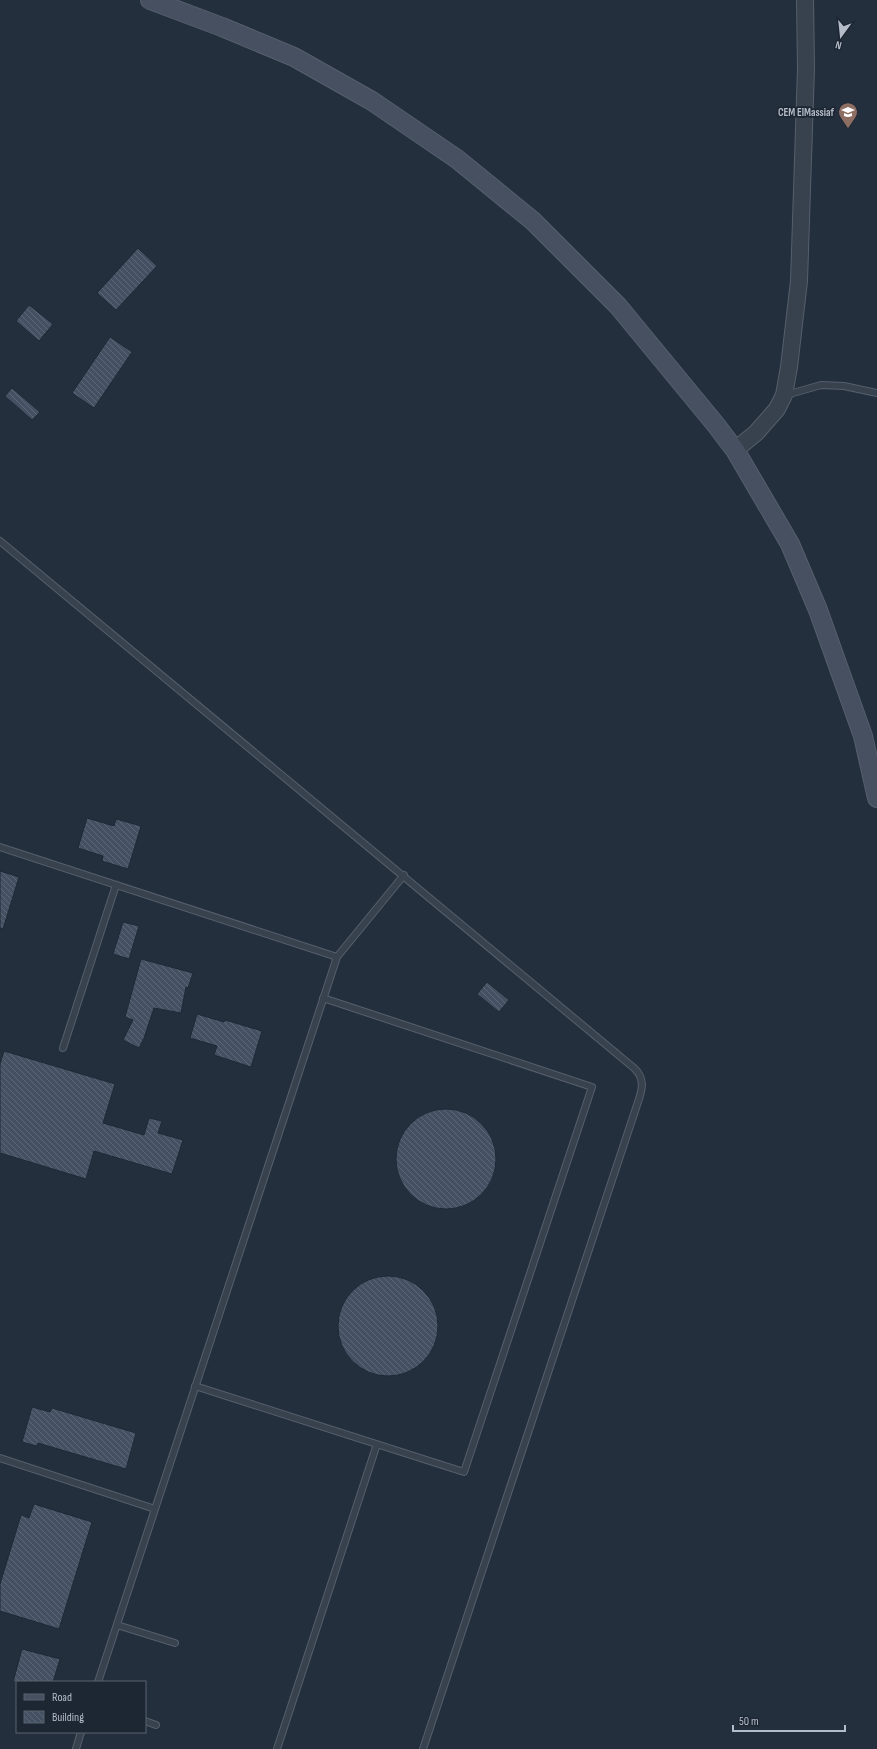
<svg xmlns="http://www.w3.org/2000/svg" width="877" height="1749" font-family="'Sofia Sans Condensed',sans-serif">
<style>
.building{fill:url(#building-back-hatch);stroke:#1f2835}
.lines{fill:none;stroke-linecap:round;stroke-linejoin:round}
.service-casing{stroke:#565f6c;stroke-width:8}
.tertiary-casing{stroke:#565f6c;stroke-width:18}
.secondary-casing{stroke:#565f6c;stroke-width:20}
.service{stroke:#38414e;stroke-width:6}
.tertiary{stroke:#38414e;stroke-width:16}
.secondary{stroke:#465061;stroke-width:18}
.labels{text-anchor:middle;dominant-baseline:central;stroke-width:3.5;stroke-linejoin:round;paint-order:stroke}
.poi-label{font-size:11px;font-weight:bold;fill:#b4bcc9;stroke:#1d2633;text-anchor:end}
</style>
<defs>
<pattern id="building-back-hatch" width="6" height="6" patternUnits="userSpaceOnUse"><rect width="6" height="6" fill="#455162"/><path d="M-1 5l2 2M0 0l6 6M5-1l2 2" fill="none" stroke="#5d6877"/></pattern>
</defs>
<rect width="100%" height="100%" fill="#242f3e"/>
<path class="building" d="M138,248L157,266L116,310L97,293Z
M29,305L53,324L39,341L16,321Z
M110,337L132,352L94,408L72,393Z
M12,388L40,412L32,420L5,396Z
M87,818L114,826L116,819L141,826L128,869L102,861L103,856L78,848Z
M0,871L19,877L3,929L0,928Z
M123,922L139,926L129,959L113,954Z
M141,959L193,973L188,988L186,987L181,1013L154,1008L144,1038L139,1048L123,1040L133,1020L125,1017Z
M487,982L509,1000L499,1012L477,994Z
M197,1014L224,1022L225,1020L262,1031L251,1067L214,1055L217,1046L190,1038Z
M4,1051L115,1084L103,1123L144,1135L149,1118L162,1121L158,1133L183,1140L172,1174L94,1151L86,1179L0,1153V1064Z
M396 1159a50 50 0 1 1 100 0a50 50 0 1 1-100 0Z
M338 1326a50 50 0 1 1 100 0a50 50 0 1 1-100 0Z
M32,1407L50,1412L52,1408L136,1433L126,1469L38,1443L37,1446L22,1442Z
M34,1504L92,1522L59,1629L0,1611V1584L21,1515L29,1518Z
M22,1649L60,1659L53,1682H13Z"/>
<g class="lines">
<defs>
<path id="service" d="M786,395L821,385L844,386L877,393
M0,541L634,1068C646,1079 642,1091 637,1105L423,1749
M0,847L337,957
M63,1048L116,885
M195,1386L464,1472L592,1087L323,998
M0,1458L155,1509
M117,1625L175,1643
M98,1682L337,957L404,875
M145,1721L156,1725
M76,1749L81,1732
M277,1749L377,1444"/>
<path id="tertiary" d="M735,450L756,433L777,409L784,395L789,367L799,281L806,68L805,0"/>
<path id="secondary" d="M150,0L222,27L294,57L372,101L457,159L533,221L618,306L716,425L735,450L790,544L818,610L863,736L877,798"/>
</defs>
<use href="#service" class="service-casing"/>
<use href="#tertiary" class="tertiary-casing"/>
<use href="#secondary" class="secondary-casing"/>
<use href="#service" class="service"/>
<use href="#tertiary" class="tertiary"/>
<use href="#secondary" class="secondary"/>
</g>
<defs>
<symbol id="school-pin" viewBox="-11 -11 22 30"><path d="M0 17L-7.5 6A9.5 9.5 0 1 1 7.5 6Z" fill="#8d6e63" stroke="#1d2633"/><path d="M0-5L7-2L0 1L-7-2ZM-4 1L0 2.5L4 1V4Q0 6-4 4Z" fill="#fff"/></symbol>
</defs>
<g fill-rule="evenodd">
<use href="#school-pin" x="837" y="101" width="22" height="30"/>
</g>
<g class="labels">
<g class="poi-label">
<text x="834" y="112">CEM ElMassiaf</text>
</g>
</g>
<rect x="16" y="1681" width="130" height="52" fill="#1d2633" stroke="#59626f"/>
<rect x="24" y="1694" width="20" height="6" fill="#465061" stroke="#59626f"/>
<text x="52" y="1701" font-size="12" fill="#b4bcc9">Road</text>
<rect x="24" y="1711" width="20" height="12" fill="url(#building-back-hatch)" stroke="#59626f"/>
<text x="52" y="1721" font-size="12" fill="#b4bcc9">Building</text>
<g transform="translate(841 36) rotate(195)" stroke="#1d2633" stroke-width="3" paint-order="stroke">
<path d="M0-3L7 15L0 10L-7 15Z" fill="#b4bcc9"/>
<text y="-6" font-size="11" font-weight="bold" text-anchor="middle" fill="#b4bcc9">N</text>
</g>
<path d="M733 1725v6h112v-6" fill="none" stroke="#b4bcc9" stroke-width="2"/>
<text x="739" y="1725" font-size="12" fill="#b4bcc9" stroke="#1d2633" stroke-width="3" paint-order="stroke">50 m</text>
</svg>
